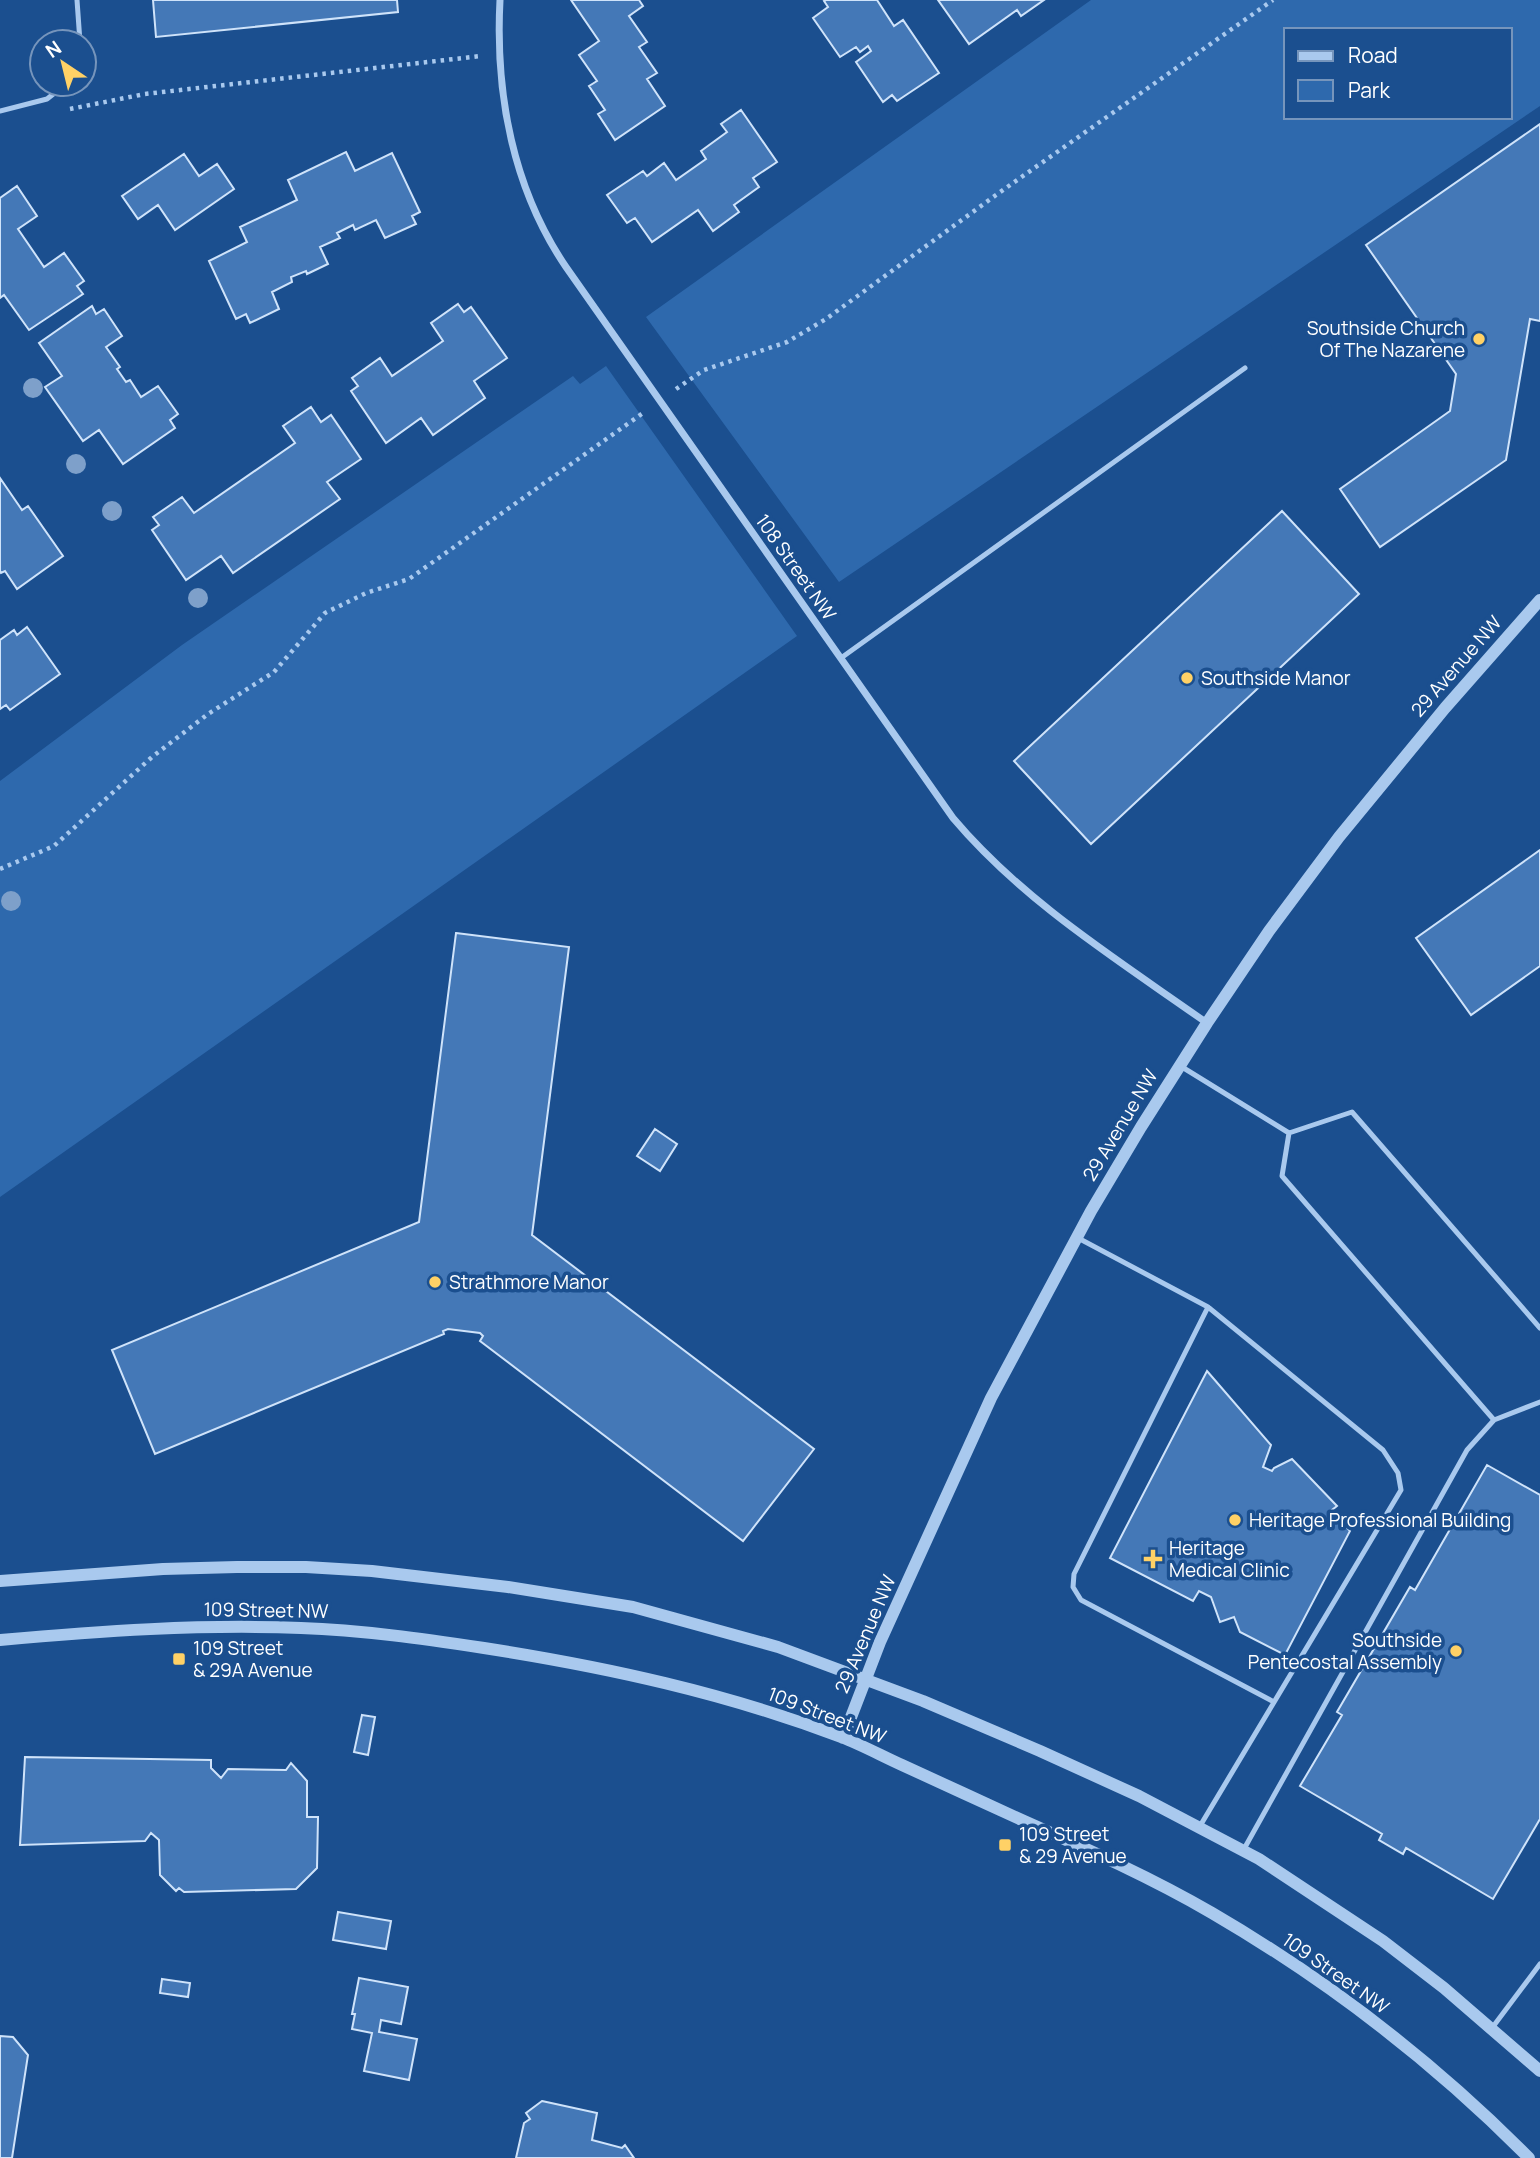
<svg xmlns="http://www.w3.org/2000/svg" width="1540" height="2158" font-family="Manrope,sans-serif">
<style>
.green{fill:#2e69ad;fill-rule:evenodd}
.building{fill:#4478b7;stroke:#cfe3fa;stroke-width:2}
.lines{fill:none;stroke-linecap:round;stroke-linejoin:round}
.path{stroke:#a9c9ee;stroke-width:4.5;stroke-dasharray:3.5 5;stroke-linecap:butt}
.service{stroke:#a9c9ee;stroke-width:5}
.minor{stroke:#a9c9ee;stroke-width:7}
.tertiary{stroke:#a9c9ee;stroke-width:12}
.tree{fill:#7ea0ca}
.poi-dot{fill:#ffd166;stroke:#1b4f8f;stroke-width:2.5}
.labels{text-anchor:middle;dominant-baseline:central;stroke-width:7;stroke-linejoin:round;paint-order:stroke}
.poi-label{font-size:19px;fill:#fff;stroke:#1b4f8f;text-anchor:start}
.street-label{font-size:19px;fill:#fff;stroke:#1b4f8f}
</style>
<rect width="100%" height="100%" fill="#1b4f8f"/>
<path class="green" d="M1091,0H1540V106L839,582L646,317ZM1286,30H1510V117H1286Z
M606,366L797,636L0,1197V781L182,645L573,376L580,384Z"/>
<path class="building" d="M153,0H397L398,12L156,37Z
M571,0H639L643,6L629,16L647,42L639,47L657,73L647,79L665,106L615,140L598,114L605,110L589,86L597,81L579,55L599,41Z
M826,0H877L894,26L903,20L939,73L897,101L892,95L883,102L856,62L871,51L868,46L860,52L856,47L840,57L813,18L828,7L824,1Z
M938,0H1044L1021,16L1017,10L969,44Z
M741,110L777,162L753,178L759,187L734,205L739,212L713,231L698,210L652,242L635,218L627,223L607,195L643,171L647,176L664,163L676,180L706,159L701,151L727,132L721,124Z
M1540,124V321L1530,319L1506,460L1380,547L1340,489L1450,411L1456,374L1366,245Z
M346,152L355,171L392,153L420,212L412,216L416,224L385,238L376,220L355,230L353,225L337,233L340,238L320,247L328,264L307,274L306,271L291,277L292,282L272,292L279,309L250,323L246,314L236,319L209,261L247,242L240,227L297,200L288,180Z
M184,154L199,176L217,164L234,189L175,230L158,205L138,219L122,196Z
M17,186L37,216L18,229L44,267L64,253L84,281L77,286L83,294L29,330L4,295L0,298V198Z
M458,304L464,312L471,307L507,358L474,381L485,398L433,435L421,418L386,443L351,391L358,386L352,378L380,358L392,376L443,341L431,323Z
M92,306L96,314L104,309L122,336L106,347L120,367L117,369L126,382L130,380L141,397L158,386L178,414L170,420L175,428L123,464L99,430L83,441L45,387L62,376L39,343Z
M311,407L321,422L331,415L361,459L327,482L340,499L233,573L221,556L186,580L152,530L159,525L153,517L182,497L194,513L295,443L283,426Z
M0,478L22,510L28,506L63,556L17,589L5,571L1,573L0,571Z
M1282,511L1359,594L1091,844L1014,761Z
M27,627L60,674L10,710L6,705L0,709V640L14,630L17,635Z
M1540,850V966L1471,1015L1416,938Z
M456,933L569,947L532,1235L814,1449L743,1541L480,1341L483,1336L480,1333L448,1329L443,1331L444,1334L155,1454L112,1350L419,1222Z
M655,1129L677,1144L660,1171L637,1156Z
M1207,1371L1271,1445L1263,1467L1272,1471L1274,1468L1292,1459L1337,1506L1332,1510L1350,1531L1285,1655L1240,1632L1234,1617L1220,1622L1211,1597L1199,1591L1193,1601L1110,1558Z
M1487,1465L1540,1495V1819L1493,1899L1406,1848L1403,1854L1379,1840L1382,1834L1300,1786L1342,1715L1337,1712L1410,1587L1415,1590Z
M362,1715L375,1717L368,1755L354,1752Z
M25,1757L211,1760V1768L221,1778L228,1769L286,1770L291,1763L307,1781V1817H318L317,1868L296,1889L184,1892L179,1888L176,1891L160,1875L159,1840L151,1833L145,1841L20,1845Z
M338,1912L391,1921L386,1949L333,1940Z
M359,1978L408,1987L401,2024L381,2020L379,2032L417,2039L409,2080L364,2071L372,2033L352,2029L355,2014H352Z
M162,1979L190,1983L188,1997L160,1993Z
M0,2036L13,2037L28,2055L12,2158H0Z
M542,2101L597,2113L592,2140L622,2148L625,2145L634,2158H516L524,2123L530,2119L526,2113Z"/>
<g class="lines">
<path class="path" d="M70,109L145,94L481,56
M676,389L704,370L787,342L826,319L996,195L1273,0
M0,869L54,846L152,757L208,714L274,672L325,613L366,593L409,579L643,413"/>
<path class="service" d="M77,0L80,42
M0,111L47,99L66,84
M841,658L1245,368
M1182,1067L1289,1133
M1289,1133L1282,1176L1494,1420L1540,1402
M1289,1133L1352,1112L1540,1328
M1078,1238L1208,1307L1383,1450L1398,1473L1401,1490L1200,1826
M1208,1307L1074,1574L1073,1587L1081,1600L1274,1702
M1244,1849L1467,1450L1494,1420
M1492,2028L1540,1964"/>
<path class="minor" d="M500,0C495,94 513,189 566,267L953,818C1024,902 1118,960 1207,1023"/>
<path class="tertiary" d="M0,1581L163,1569L237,1567H306L372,1571L508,1587L633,1607L778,1647L923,1701L1040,1751L1139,1796L1259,1859L1383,1941L1444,1988L1540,2071
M0,1640C99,1631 201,1624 301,1628C362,1630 424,1639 484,1648C606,1667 726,1693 841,1737C862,1745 882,1756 902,1765C943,1784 983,1802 1024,1821C1087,1849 1152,1878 1212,1913C1327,1980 1435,2063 1529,2158
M843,1738L880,1642L991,1398L1091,1211L1141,1127L1207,1023L1269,931L1339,837L1445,708L1540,600"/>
</g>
<g class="tree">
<circle cx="33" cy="388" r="10"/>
<circle cx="76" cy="464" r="10"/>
<circle cx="112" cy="511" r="10"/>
<circle cx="198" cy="598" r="10"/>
<circle cx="11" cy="901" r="10"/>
</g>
<g class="poi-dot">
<circle cx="1479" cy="339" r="7"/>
<circle cx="1187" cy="678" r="7"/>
<circle cx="435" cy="1282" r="7"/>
<circle cx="1235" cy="1520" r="7"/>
<path d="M1149.5 1548.5h7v7h7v7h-7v7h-7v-7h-7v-7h7z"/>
<circle cx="1456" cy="1651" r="7"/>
<rect x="172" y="1652" width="14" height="14" rx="3.5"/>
<rect x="998" y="1838" width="14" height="14" rx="3.5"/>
</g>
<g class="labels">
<g class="poi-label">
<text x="1465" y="328" text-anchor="end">Southside Church<tspan x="1465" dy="22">Of The Nazarene</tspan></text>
<text x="1201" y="678">Southside Manor</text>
<text x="449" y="1282">Strathmore Manor</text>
<text x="1249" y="1520">Heritage Professional Building</text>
<text x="1169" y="1548">Heritage<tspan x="1169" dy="22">Medical Clinic</tspan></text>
<text x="1442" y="1640" text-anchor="end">Southside<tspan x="1442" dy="22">Pentecostal Assembly</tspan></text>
<text x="193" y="1648">109 Street<tspan x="193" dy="22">&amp; 29A Avenue</tspan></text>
<text x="1019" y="1834">109 Street<tspan x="1019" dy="22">&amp; 29 Avenue</tspan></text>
</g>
<g class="street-label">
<text transform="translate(796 567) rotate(55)">108 Street NW</text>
<text transform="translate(1456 666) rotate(-49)">29 Avenue NW</text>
<text transform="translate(1120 1125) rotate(-59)">29 Avenue NW</text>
<text transform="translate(266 1610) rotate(1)">109 Street NW</text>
<text transform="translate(865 1634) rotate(-67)">29 Avenue NW</text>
<text transform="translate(827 1715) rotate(21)">109 Street NW</text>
<text transform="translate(1336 1973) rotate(35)">109 Street NW</text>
</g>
</g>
<rect x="1284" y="28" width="228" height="91" fill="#1b4f8f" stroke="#7695bc" stroke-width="2"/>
<rect x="1298" y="51" width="35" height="10" fill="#a9c9ee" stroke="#7695bc" stroke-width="2"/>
<text x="1348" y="63" font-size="21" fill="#ffffff">Road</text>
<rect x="1298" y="80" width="35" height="21" fill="#2e69ad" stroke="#7695bc" stroke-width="2"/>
<text x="1348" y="98" font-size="21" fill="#ffffff">Park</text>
<g transform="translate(63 63) rotate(325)"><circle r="33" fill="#1b4f8f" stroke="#7695bc" stroke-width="2"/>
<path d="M0-5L12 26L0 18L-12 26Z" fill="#ffd166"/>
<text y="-10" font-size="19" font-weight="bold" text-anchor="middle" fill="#ffffff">N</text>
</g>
</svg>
